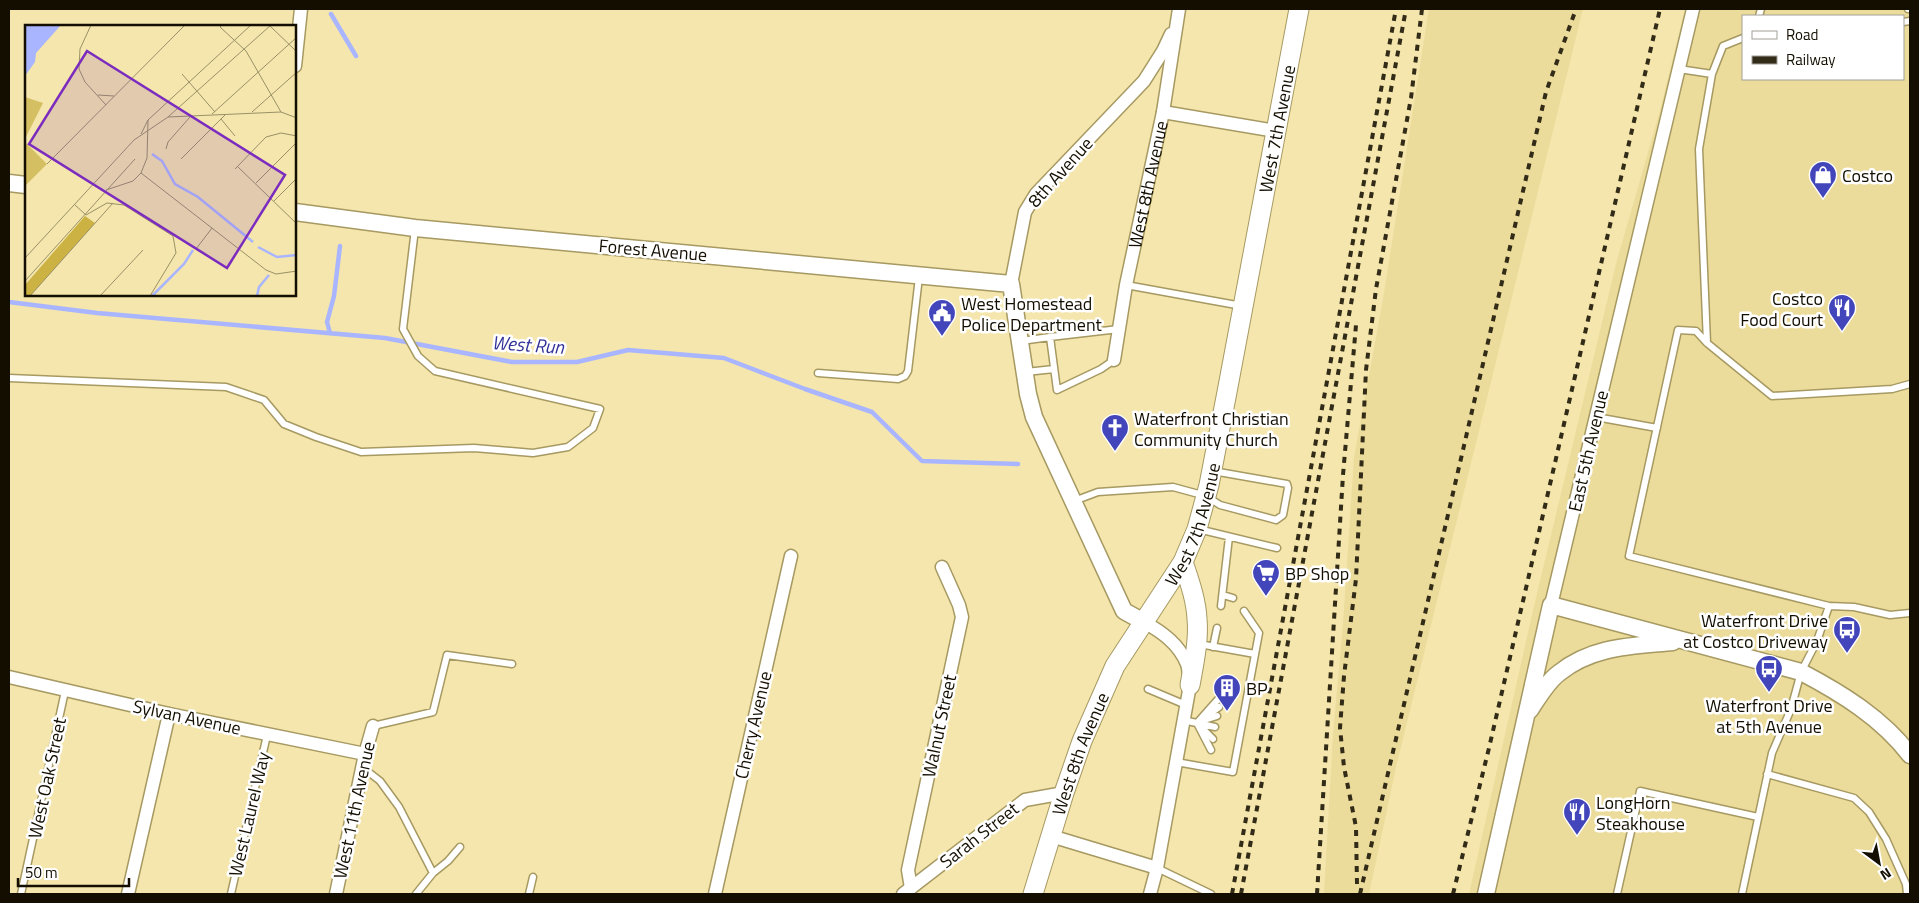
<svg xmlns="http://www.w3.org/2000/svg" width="1919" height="903" font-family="'Titillium Web',sans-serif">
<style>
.built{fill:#ecdc9b;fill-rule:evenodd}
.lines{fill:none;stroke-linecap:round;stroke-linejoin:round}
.stream{stroke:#a9b5ff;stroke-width:4.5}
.lane-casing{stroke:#a69962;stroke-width:9}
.street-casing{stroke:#a69962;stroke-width:15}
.secondary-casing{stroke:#a69962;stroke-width:19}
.primary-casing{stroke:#a69962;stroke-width:21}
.lane{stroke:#fff;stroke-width:6}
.street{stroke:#fff;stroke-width:12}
.secondary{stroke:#fff;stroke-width:16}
.primary{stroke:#fff;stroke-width:19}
.rail{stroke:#322b17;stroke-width:4;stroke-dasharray:6 6;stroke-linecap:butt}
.labels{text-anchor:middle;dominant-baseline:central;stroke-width:5;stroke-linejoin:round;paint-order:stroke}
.street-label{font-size:18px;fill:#140e00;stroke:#fff}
.poi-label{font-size:18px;fill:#140e00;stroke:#fff;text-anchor:start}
.water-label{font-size:19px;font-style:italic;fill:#333298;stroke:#fff}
.inset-river{fill:none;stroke:#a9b5ff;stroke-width:2.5}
.inset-road{fill:none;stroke:#9a9067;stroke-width:1}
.view{fill:#7b2cbf;fill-opacity:0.15;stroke:#7b2cbf;stroke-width:2.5}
.inset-edge{fill:none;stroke:#140e00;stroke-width:2.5}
</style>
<rect width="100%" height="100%" fill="#f4e6ac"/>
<path class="built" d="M1429,9H1583L1397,763L1369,894H1324L1333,734L1343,624L1354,457L1383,299Z
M1685,9H1910V894H1469L1534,606L1616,264L1659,114ZM1743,16H1903V79H1743Z"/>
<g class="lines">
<path class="stream" d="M331,14L356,56
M9,302L97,313L385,338L512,362H577L628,350L724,358L805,389L872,412L922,461L1018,464
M330,333L327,322L334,296L340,246"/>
<defs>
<path id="lane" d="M1908,9H1910
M1759,16L1761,9
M1903,22L1910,21
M1679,69L1712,74L1699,149L1707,343
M1712,74L1723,46L1743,38
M1126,285L1242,306
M1050,337L1119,329
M1021,341L1050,337L1057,390L1101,369L1114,360
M1026,372L1054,369
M818,373L898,379L905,376L908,371L919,277
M9,378L226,387L264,400L284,424L316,437L361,452L474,448L533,453L568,447L593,428L600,409L435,371L418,356L403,329L415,229
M1596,417L1657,428
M1074,501L1098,492L1173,487L1206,496L1220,505L1276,520L1283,515L1288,488L1287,484L1213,471
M1198,529L1277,548
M1223,595L1233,598
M1221,606L1229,537
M1829,606L1854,607L1890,615L1910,613
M1199,644L1255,654
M1213,647L1217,628
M1148,689L1186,705
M1208,715L1219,707
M1183,720L1215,727
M1198,722L1217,716
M1197,723L1221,696
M1197,723L1211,750
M373,726L433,712L447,655L512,664
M1201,727L1213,739
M1176,762L1233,772L1259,633L1244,611
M362,767L380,781L399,807L433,873L416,894
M1767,774L1854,798L1869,812L1886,839L1906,884L1907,894
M1157,868L1211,894
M433,873L448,861L460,847
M21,894L65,691
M231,894L267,735
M529,894L533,877
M1617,894L1640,791L1758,817
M1742,894L1772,753L1791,709L1801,672L1817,641L1829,606L1629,556L1678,330L1696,331L1707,343L1772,396L1892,389L1910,384"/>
<g id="street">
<path d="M295,66L301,9"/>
<path d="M1163,112L1276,131"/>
<path d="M1011,284L1025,212L1036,194L1144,81L1163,51L1171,34"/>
<path id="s1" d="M1114,360L1126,285L1163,112L1179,9"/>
<path d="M1551,605L1693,9"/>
<path d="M1144,622C1162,632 1179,644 1187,664C1189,670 1189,678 1190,685L1157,868L1150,894"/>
<path d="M9,677L169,714L365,754"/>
<path d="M1051,836L1157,868"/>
<path d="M911,888L908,870L962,617L959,605L942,567"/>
<path d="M128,894L169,714"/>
<path d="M336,894L365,754L373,726"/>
<path d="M715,894L791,556"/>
<path d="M903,894L1025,800L1064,793"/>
</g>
<path id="secondary" d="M9,183L26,185
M295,212L415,228L1011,284L1028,394L1034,417L1124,611L1144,622
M1530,710C1538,698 1547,682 1559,673C1592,646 1632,646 1673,642
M1486,894L1551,605L1801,672C1841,693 1882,718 1910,755"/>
<g id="primary">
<path d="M1183,562C1189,580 1196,599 1197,619C1199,640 1194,663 1190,685"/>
<path id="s2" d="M1033,894L1064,793L1082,741L1115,666L1183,562L1197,529L1209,485L1227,392L1299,9"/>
</g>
</defs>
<use href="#lane" class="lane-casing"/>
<use href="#street" class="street-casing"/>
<use href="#secondary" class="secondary-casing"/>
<use href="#primary" class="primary-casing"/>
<use href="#lane" class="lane"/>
<use href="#street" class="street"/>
<use href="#secondary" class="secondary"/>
<use href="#primary" class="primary"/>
<path class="rail" d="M1357,884L1356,827L1344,767L1340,728L1344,676L1356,579L1366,370L1376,289L1411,98L1422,9
M1232,894L1396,9
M1241,894L1406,9
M1317,894L1343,475L1356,325
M1360,894L1546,92L1576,9
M1453,894L1489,748L1660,9"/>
</g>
<defs>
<symbol id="shop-pin" viewBox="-11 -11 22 30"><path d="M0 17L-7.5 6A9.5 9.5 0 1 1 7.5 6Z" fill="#4345ba" stroke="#fff"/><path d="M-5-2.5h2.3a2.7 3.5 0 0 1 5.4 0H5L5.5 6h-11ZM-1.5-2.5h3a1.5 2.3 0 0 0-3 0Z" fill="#fff"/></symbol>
<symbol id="restaurant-pin" viewBox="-11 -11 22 30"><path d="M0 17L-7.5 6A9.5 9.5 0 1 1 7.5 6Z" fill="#4345ba" stroke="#fff"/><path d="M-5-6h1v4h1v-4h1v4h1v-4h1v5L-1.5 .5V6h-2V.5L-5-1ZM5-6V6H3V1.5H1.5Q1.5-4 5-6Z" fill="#fff"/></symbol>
<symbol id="civic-pin" viewBox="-11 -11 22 30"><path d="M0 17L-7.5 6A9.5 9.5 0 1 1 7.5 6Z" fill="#4345ba" stroke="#fff"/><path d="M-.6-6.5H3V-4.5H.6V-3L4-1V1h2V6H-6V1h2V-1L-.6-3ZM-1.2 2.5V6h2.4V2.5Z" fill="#fff"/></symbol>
<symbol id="church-pin" viewBox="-11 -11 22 30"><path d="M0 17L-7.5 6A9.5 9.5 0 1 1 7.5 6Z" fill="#4345ba" stroke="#fff"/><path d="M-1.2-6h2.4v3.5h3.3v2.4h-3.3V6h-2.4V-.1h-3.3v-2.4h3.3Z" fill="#fff"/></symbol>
<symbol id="supermarket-pin" viewBox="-11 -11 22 30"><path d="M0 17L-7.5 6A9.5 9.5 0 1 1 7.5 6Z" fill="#4345ba" stroke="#fff"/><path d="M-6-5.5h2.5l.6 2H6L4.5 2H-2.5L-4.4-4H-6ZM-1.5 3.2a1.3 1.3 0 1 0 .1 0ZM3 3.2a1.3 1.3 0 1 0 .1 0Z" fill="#fff"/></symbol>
<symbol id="bus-pin" viewBox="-11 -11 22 30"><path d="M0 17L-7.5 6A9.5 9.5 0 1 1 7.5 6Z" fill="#4345ba" stroke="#fff"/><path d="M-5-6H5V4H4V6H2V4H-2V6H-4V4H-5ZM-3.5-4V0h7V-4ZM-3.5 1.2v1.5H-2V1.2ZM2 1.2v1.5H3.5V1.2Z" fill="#fff"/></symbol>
<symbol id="building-pin" viewBox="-11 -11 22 30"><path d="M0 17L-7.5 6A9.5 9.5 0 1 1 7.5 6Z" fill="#4345ba" stroke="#fff"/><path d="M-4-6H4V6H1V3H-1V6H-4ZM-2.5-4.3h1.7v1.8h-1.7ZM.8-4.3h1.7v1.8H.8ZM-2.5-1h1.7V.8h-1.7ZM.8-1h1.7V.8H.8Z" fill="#fff"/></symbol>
</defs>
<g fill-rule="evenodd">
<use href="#shop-pin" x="1807" y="159" width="32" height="43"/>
<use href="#restaurant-pin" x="1826" y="292" width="32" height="43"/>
<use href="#civic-pin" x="926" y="297" width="32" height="43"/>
<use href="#church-pin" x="1099" y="412" width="32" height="43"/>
<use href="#supermarket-pin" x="1250" y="557" width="32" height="43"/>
<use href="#bus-pin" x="1831" y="614" width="32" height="43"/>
<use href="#bus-pin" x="1753" y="653" width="32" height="43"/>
<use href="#building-pin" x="1211" y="672" width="32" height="43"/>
<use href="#restaurant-pin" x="1561" y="796" width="32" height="43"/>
</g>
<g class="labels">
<g class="street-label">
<text stroke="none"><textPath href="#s2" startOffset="811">West 7th Avenue</textPath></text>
<text transform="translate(1060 172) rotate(-48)">8th Avenue</text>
<text stroke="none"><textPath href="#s1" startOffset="179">West 8th Avenue</textPath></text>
<text transform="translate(653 250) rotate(5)">Forest Avenue</text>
<text transform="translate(1588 451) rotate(-77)">East 5th Avenue</text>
<text stroke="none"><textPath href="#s2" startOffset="406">West 7th Avenue</textPath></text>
<text transform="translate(187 717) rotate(12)">Sylvan Avenue</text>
<text transform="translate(753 725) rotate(-77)">Cherry Avenue</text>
<text transform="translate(939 726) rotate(-78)">Walnut Street</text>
<text stroke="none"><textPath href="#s2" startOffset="148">West 8th Avenue</textPath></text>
<text transform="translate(47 778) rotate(-78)">West Oak Street</text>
<text transform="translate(354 810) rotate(-78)">West 11th Avenue</text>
<text transform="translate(249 814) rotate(-77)">West Laurel Way</text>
<text transform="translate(979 835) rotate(-38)">Sarah Street</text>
</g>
<g class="poi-label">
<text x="1842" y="175">Costco</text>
<text x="1823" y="298" text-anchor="end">Costco<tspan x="1823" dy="21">Food Court</tspan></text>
<text x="961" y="303">West Homestead<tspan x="961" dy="21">Police Department</tspan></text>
<text x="1134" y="418">Waterfront Christian<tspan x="1134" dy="21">Community Church</tspan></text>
<text x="1285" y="573">BP Shop</text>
<text x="1828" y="620" text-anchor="end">Waterfront Drive<tspan x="1828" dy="21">at Costco Driveway</tspan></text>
<text x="1246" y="688">BP</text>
<text x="1769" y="705" text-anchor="middle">Waterfront Drive<tspan x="1769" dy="21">at 5th Avenue</tspan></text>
<text x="1596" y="802">LongHorn<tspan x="1596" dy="21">Steakhouse</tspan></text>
</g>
<g class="water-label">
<text transform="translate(528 344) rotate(4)">West Run</text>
</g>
</g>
<g transform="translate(25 25)">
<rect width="271" height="271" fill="#f4e6ac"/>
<path d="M0,72L18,78L0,114ZM0,117L22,139L0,161Z" fill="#d5bf63"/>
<path d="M60,191L70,198L5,271H0V260Z" fill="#cbb243"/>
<path d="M0,0H36L11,28L10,37L0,51Z" fill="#a9b5ff"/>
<path class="inset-river" d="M127,129L137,136L150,159L173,172L228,217M233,222L252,232L272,230M127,271L159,239L168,225M232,271L234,262L244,250"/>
<path class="inset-road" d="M66,0L55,24L54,44L60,57L81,80M197,0L195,2L221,26L256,87M244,0L272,27M157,49L190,87M73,70L89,71M227,87L272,47M187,89L272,12M143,92L256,87L272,93M196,94L210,111M116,109L123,95M141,124L143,117L165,92M156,134L200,90M22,139L160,0M213,142L272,199M210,144L241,112L256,108L272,111M116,148L241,245L251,249L272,246M231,158L272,117M81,165L108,156L116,148L122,133L123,95L226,0M249,176L272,153M50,180L61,190L82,178L99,180L148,211L151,228L125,271M171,224L187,203M0,233L109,115L143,92L246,0M0,256L110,134M5,271L88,178M75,271L118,225"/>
<path class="view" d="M62,26L260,150L202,243L4,119Z"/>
<rect width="271" height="271" class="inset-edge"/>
</g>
<rect width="1919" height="903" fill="none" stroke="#140e00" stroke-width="20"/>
<rect x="1742" y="15" width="162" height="65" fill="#ffffff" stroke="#a19f99"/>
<rect x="1752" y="31" width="25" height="8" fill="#ffffff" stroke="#a19f99"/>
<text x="1786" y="40" font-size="15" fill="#140e00">Road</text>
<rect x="1752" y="56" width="25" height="8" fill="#322b17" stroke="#a19f99"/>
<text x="1786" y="65" font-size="15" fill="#140e00">Railway</text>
<g transform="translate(1879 863) rotate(148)" stroke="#ffffff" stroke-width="4" paint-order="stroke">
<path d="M0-4L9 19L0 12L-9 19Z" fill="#140e00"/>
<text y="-8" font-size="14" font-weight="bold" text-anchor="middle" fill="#140e00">N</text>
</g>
<path d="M18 878v8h111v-8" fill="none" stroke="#140e00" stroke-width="2.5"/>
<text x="25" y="878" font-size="15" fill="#140e00" stroke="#ffffff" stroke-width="4" paint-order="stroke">50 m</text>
</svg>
